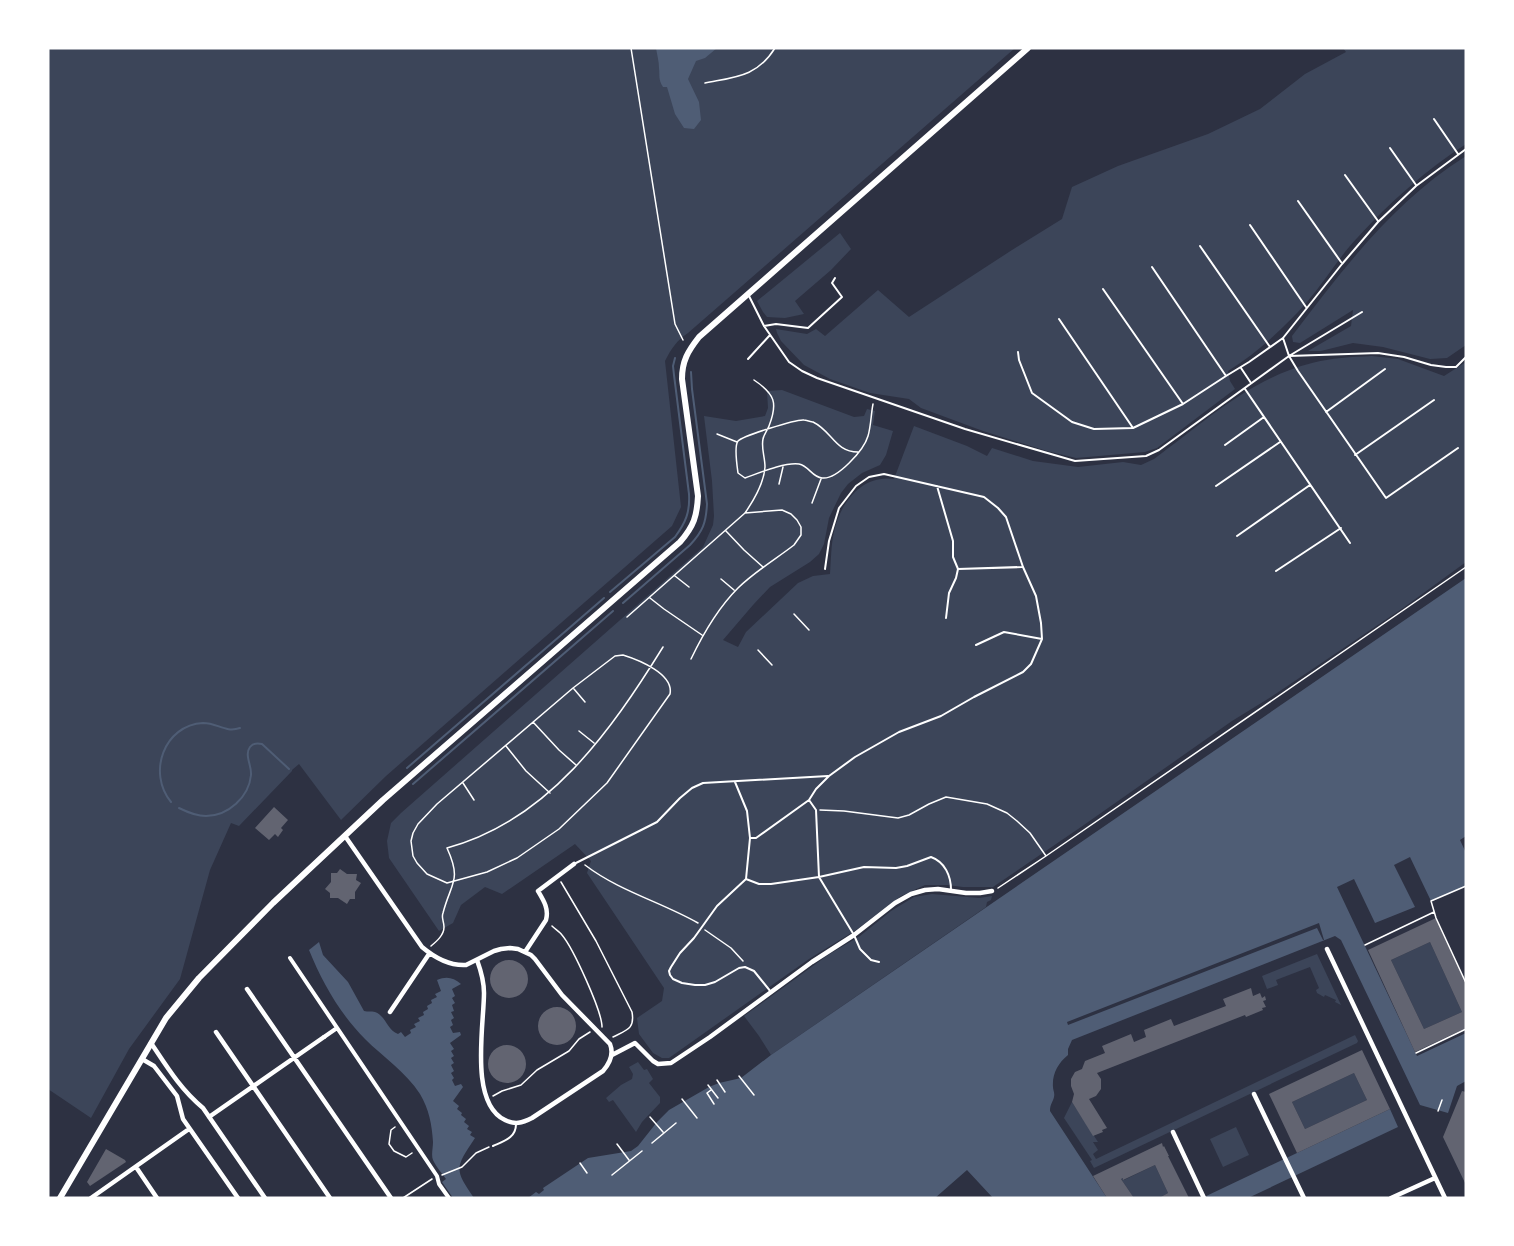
<svg xmlns="http://www.w3.org/2000/svg" width="1514" height="1246" font-family="'Work Sans',sans-serif">
<style>
.green{fill:#3c4559}
.water{fill:#4f5d75}
.pier{fill:#2d3142}
.lines{fill:none;stroke-linecap:round;stroke-linejoin:round}
.stream{stroke:#4f5d75;stroke-width:2}
.building{fill:#626471;fill-rule:evenodd}
.path{stroke:#fff;stroke-width:1.5}
.service{stroke:#fff;stroke-width:2}
.pedestrian{stroke:#fff;stroke-width:4}
.minor{stroke:#fff;stroke-width:4.5}
.tertiary{stroke:#fff;stroke-width:6}
</style>
<rect width="100%" height="100%" fill="#2d3142"/>
<path class="green" d="M48,48H1015L688,333C677,340 671,349 665,361L681,507L672,526L386,776L341,820L299,764L292,770V771L239,826L231,823L210,870L180,979L129,1049L91,1118L48,1089Z
M1343,48H1466V144C1426,170 1390,202 1358,237C1339,257 1325,281 1307,302C1284,328 1257,353 1228,371L1230,381L1235,389L1157,448L1145,452L1076,458L1047,451L983,431L921,408L909,399L870,393L830,379L804,365L781,341L777,333L776,329L807,334L816,329L825,336L878,290L909,317L1012,250L1062,219L1072,187L1118,166L1208,134L1260,109L1305,74L1346,52Z
M1466,156V345L1447,358L1430,359L1383,347L1353,343L1321,351H1308L1351,326L1353,310L1300,343L1293,342L1292,336C1343,269 1394,201 1466,156Z
M840,233L851,249L831,270L795,301L804,314L785,318L767,317L763,312L757,301Z
M1372,356L1398,359L1444,376L1466,362V562L1403,608L1271,697L1232,721L1081,827L993,887H963L947,885H925L901,896L856,930L809,959L669,1058H662L653,1053L639,1034L637,1018L662,1001L664,988L587,873L591,861L575,844L502,894L485,887L461,905L453,923L439,931L389,858L387,841L391,823L401,813L703,547L713,525L714,516L712,481L704,416L736,421L765,416L768,408L767,391L782,390L854,417L864,416L867,409L875,411L873,425L893,431L886,455L880,465L862,473L848,484L841,493L829,518L824,544L819,554L810,562L770,587L753,605L723,640L738,647L746,632L798,583L813,576L830,574C831,560 831,545 834,532C840,503 862,474 894,479L914,426L967,446L987,456L992,448L1033,461L1078,467L1123,462L1141,465L1154,459C1203,423 1251,378 1312,363C1331,358 1351,357 1372,356Z
M932,894L979,898L992,896L991,900L987,902L986,907L771,1055L759,1036L744,1016L828,955L860,936L891,911L914,897Z
M1430,942L1462,1012L1424,1029L1391,960Z
M1317,954L1341,1005L1335,1002L1336,1000L1325,995L1324,997L1317,993L1316,990L1319,988L1310,967L1276,980L1278,985L1267,989L1262,976Z
M1355,1035L1358,1041L1357,1043L1094,1168L1090,1161L1092,1160L1064,1118L1072,1102L1098,1142H1093L1098,1150L1093,1154L1096,1159Z
M638,1062L644,1070L647,1069L653,1079L649,1083L660,1097V1103L642,1122L636,1132L613,1100L609,1102L606,1098L621,1085L632,1079L633,1074L629,1067Z
M1354,1073L1367,1100L1305,1129L1292,1102Z
M1236,1127L1249,1155L1223,1167L1210,1139Z
M1155,1165L1168,1193L1159,1198H1134L1121,1179L1123,1178L1124,1180Z"/>
<path class="water" d="M656,48H717L705,58L696,61L688,79L699,102L701,120L694,129L684,128L675,114L667,87H663C658,79 660,76 659,68C659,61 657,55 656,48Z
M1466,578V836L1460,840L1466,853V886L1431,901L1410,857L1394,865L1415,907L1375,923L1354,879L1337,887L1417,1056L1466,1033V1081L1457,1086L1448,1113L1420,1105L1341,940L1335,936L1072,1040L1068,1049V1055C1058,1063 1052,1074 1053,1087C1053,1090 1055,1093 1054,1097C1053,1102 1050,1104 1050,1111L1107,1198H993L967,1170L935,1198H528L536,1192L539,1194L544,1190L543,1188L588,1158L631,1151L638,1146L657,1122L669,1110L709,1087L719,1083L741,1078L771,1055Z
M319,942L323,955L348,982L364,1011C368,1012 371,1011 375,1012C386,1016 387,1030 398,1034L401,1032L405,1037L411,1033L410,1030L416,1027L414,1024L420,1021L418,1018L424,1015L423,1012L428,1009L427,1006L432,1003L431,1000L437,997L435,994L441,991L437,980C446,976 453,977 461,984L452,989L455,996L452,998L455,1003L452,1005L454,1011L451,1012L454,1018L451,1020L453,1025L450,1027L453,1033L460,1032L461,1035L450,1043L454,1049L451,1051L454,1056L451,1058L454,1063L451,1065L454,1071L451,1073L454,1078L452,1080L455,1086L461,1084L463,1087L453,1101L459,1106L457,1109L462,1113L461,1115L466,1119L464,1122L469,1126L467,1129L472,1132L470,1135L475,1138C455,1168 454,1169 474,1198H453L442,1182L446,1179C442,1173 436,1167 433,1160C431,1155 433,1148 433,1142C432,1125 429,1109 420,1094C406,1072 383,1057 365,1039C340,1014 322,982 309,950Z
M1390,1109L1398,1127L1248,1198H1202Z"/>
<path class="pier" d="M1319,923L1324,940H1323L1317,928L1068,1025L1067,1022Z"/>
<g class="lines">
<path class="stream" d="M610,592L675,537C686,522 690,512 689,494L674,375L673,366L675,358
M623,603L690,545C703,531 706,523 707,504L692,389L691,372
M407,768L604,598
M413,784L613,611
M171,802C147,773 164,725 203,723C218,723 225,733 240,728
M179,808C187,812 196,816 206,816C228,816 249,797 251,775C252,766 244,755 250,747C253,743 258,743 262,744L289,769"/>
</g>
<path class="building" d="M274,807L288,820L281,828L283,830L278,837L275,834L269,840L255,828Z
M340,869L347,874H357L356,880L361,883L355,892V899H350L347,904L338,898H330V893L325,889L331,882V873H337Z
M1436,918L1466,983V1028L1415,1052L1368,950ZM1430,942L1462,1012L1424,1029L1391,960Z
M490 979a19 19 0 1 1 38 0a19 19 0 1 1-38 0Z
M1251,988L1253,996L1260,993L1262,998L1265,996L1266,1000L1263,1001L1266,1007L1262,1008L1263,1010L1246,1017L1245,1015L1097,1073L1101,1079V1089L1096,1096L1089,1099L1107,1128L1102,1130L1103,1132L1093,1136L1072,1102L1074,1094L1071,1086V1079L1075,1072L1082,1069L1085,1061L1105,1053L1102,1046L1131,1034L1134,1042L1146,1037L1144,1030L1171,1019L1174,1026L1226,1006L1223,999Z
M538 1026a19 19 0 1 1 38 0a19 19 0 1 1-38 0Z
M488 1064a19 19 0 1 1 38 0a19 19 0 1 1-38 0Z
M1362,1050L1390,1109L1297,1153L1269,1094ZM1354,1073L1367,1100L1305,1129L1292,1102Z
M1462,1091L1466,1092V1185L1443,1137Z
M1162,1143L1163,1147L1164,1146L1169,1156H1168L1189,1198H1159L1168,1193L1155,1165L1123,1180V1178L1121,1179L1134,1198H1107L1093,1176Z
M106,1149L125,1160L126,1162L90,1186L87,1182Z"/>
<g class="lines">
<path class="path" d="M631,48L675,324L683,340
M705,83C735,77 757,77 775,48
M717,434L737,442
M858,452C835,452 832,431 813,422C812,422 805,420 804,420C796,419 743,436 738,441C734,446 737,466 738,473L745,478C759,473 785,462 799,464C809,466 812,477 822,478C837,480 864,450 868,436C871,426 871,414 873,404
M779,484L783,467
M812,503L821,479
M745,513C754,500 764,483 765,467C765,457 761,448 763,439C764,434 767,431 769,426C778,403 775,394 754,380
M726,531L744,550L763,567
M675,576L689,587
M721,579L734,590
M650,598L664,609L702,635
M794,614L809,630
M627,617L745,513L782,510L791,514L797,520L801,527V535L794,545C776,559 754,572 738,588C718,608 703,634 691,659
M758,650L772,665
M623,655C639,660 674,674 670,694L607,783L559,829L517,858L487,872L447,883L427,874L417,863L413,856L411,841L413,833L418,824L437,804L573,688L615,656Z
M574,689L585,702
M533,722L559,750L576,765
M579,731L594,743
M506,746L526,771L550,793
M463,783L474,800
M820,810L844,811L898,818L909,815L929,804L946,797L987,804L1007,813L1017,821L1030,833L1046,856
M585,865C619,891 661,902 698,923
M561,882L596,941L632,1012C635,1029 627,1030 613,1037
M1466,886L1431,901L1436,918L1466,983
M998,888L1046,856L1466,567
M552,926C555,929 560,932 562,935C573,948 602,1011 602,1027
M705,930L731,948L743,961
M1365,945L1434,912
M431,946C437,941 444,935 444,927C444,921 441,918 443,913C451,882 462,881 447,848C548,821 611,731 663,647
M1416,1053L1466,1029
M739,1076L754,1095
M717,1080L725,1092
M708,1085L718,1098
M711,1090L707,1093L714,1104
M493,1096L502,1091L521,1085L537,1070L569,1051L579,1039L590,1032
M682,1099L697,1118
M1438,1111L1442,1100
M650,1117L663,1132
M395,1127L391,1130L389,1144L394,1151L406,1157L412,1153
M652,1143L676,1123
M617,1144L629,1160
M580,1163L587,1173
M442,1175L462,1167L476,1153L489,1147
M612,1175L642,1151
M403,1198L432,1179"/>
<path class="service" d="M1434,119L1458,154
M1390,148L1416,185
M1345,175L1378,221
M1298,201L1341,262
M1250,225L1306,307
M1200,246L1270,347
M1152,267L1226,376
M1103,289L1183,404
M749,296L764,326L789,362L802,371L817,378L965,429L1075,461L1146,456L1159,450L1289,356L1362,312
M1059,319L1133,428
M764,326L776,324L808,328L842,297L832,283L835,278
M1283,338L1289,356L1298,371L1386,498L1458,448
M1018,352L1019,360L1032,393L1072,422L1094,429L1133,428L1183,404L1226,376L1249,362L1283,338L1342,264L1378,222L1416,186L1466,149
M1289,356L1378,353L1404,357L1431,365L1446,367H1456L1466,357
M748,359L770,335
M1241,368L1251,383
M1245,389L1350,543
M1326,412L1385,369
M1225,445L1264,417
M1355,455L1434,400
M937,486L953,541V557L958,569
M1216,486L1280,442
M1237,536L1310,485
M1276,571L1341,528
M946,618L949,593L956,578L958,569L1022,567
M976,645L1004,632L1042,639
M735,782L747,811L750,838H756L809,800L816,789L829,776L855,757L899,732L941,716L974,697L1023,672L1031,664L1042,639L1041,623L1036,596L1023,567L1006,517L998,508L984,497L884,474L869,477L856,486L839,508L829,541L825,569
M809,800L816,810L819,877L854,935L860,949L871,960L879,962
M750,838L746,879L717,906L694,938L680,953L671,967L669,971L670,975L673,979L682,983L695,985H705L715,982L739,968L745,967L754,971L771,992
M574,864L657,822L680,798L692,788L703,783L828,776
M746,879L759,884H771L819,877L864,867L896,868L907,866L931,857C945,862 951,876 951,890
M493,1146C504,1141 516,1138 516,1124"/>
<path class="pedestrian" d="M290,958L437,1176L439,1184L449,1198
M324,1037L337,1028"/>
<path class="minor" d="M345,836L422,947C435,958 449,966 466,965L494,951L501,949L510,948L518,949L531,955L535,959L562,995L610,1044C614,1054 610,1063 603,1071L532,1118C522,1123 515,1125 505,1120C469,1103 484,1025 484,993C484,981 481,971 477,960
M1327,949L1445,1198
M525,952L546,920C549,909 544,901 538,891L574,864
M247,989L391,1198
M390,1012L429,954
M216,1032L330,1198
M151,1043C167,1067 181,1090 203,1108L265,1198
M612,1055L635,1043L653,1061L658,1064L671,1063L710,1037L812,962L854,935L895,903L911,894L925,890L938,889L966,893H980L992,891
M142,1059L154,1066L177,1096L183,1119L238,1198
M1254,1094L1304,1198
M209,1117L324,1037
M1173,1132L1204,1198
M136,1167L157,1198
M91,1198L189,1129
M1391,1198L1435,1178"/>
<path class="tertiary" d="M60,1198L166,1018L199,978L273,903L383,800L680,542C694,526 697,516 698,496L682,379C682,361 688,351 699,337L1028,48"/>
</g>
<rect width="1514" height="1246" fill="none" stroke="#ffffff" stroke-width="99"/>
</svg>
